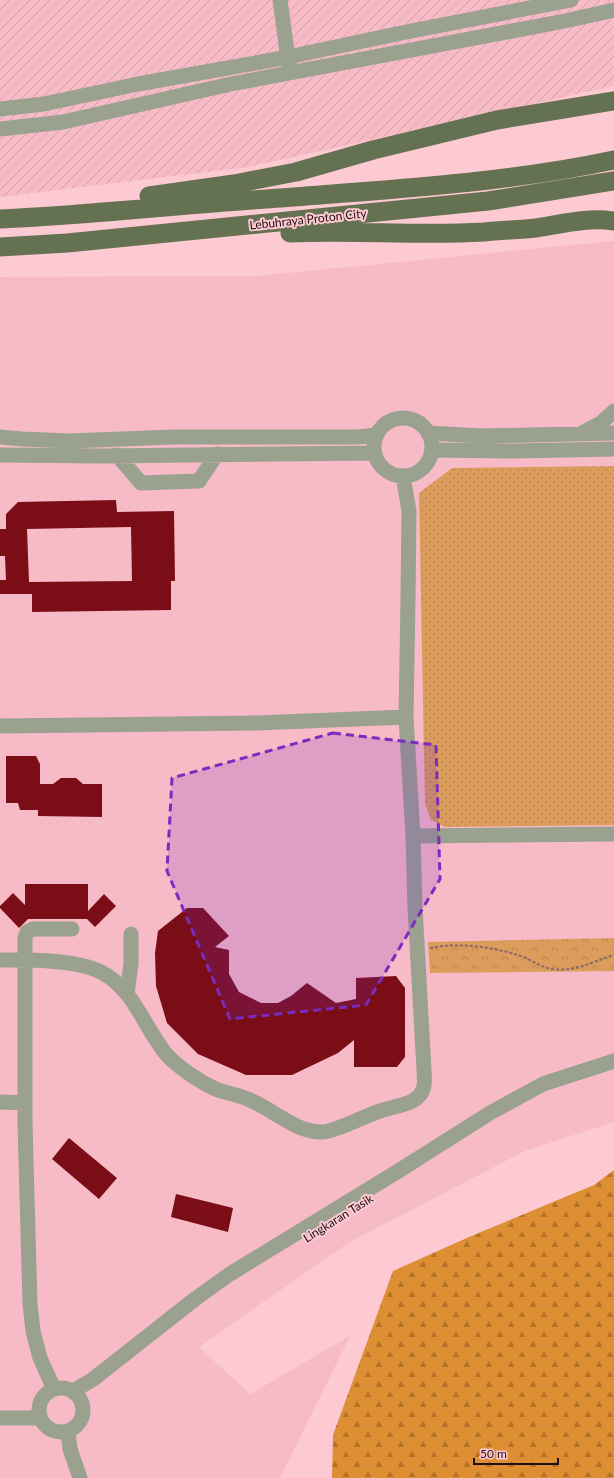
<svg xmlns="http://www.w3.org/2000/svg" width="614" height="1478" font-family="Lato,sans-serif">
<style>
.built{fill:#f7bbc7}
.industrial{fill:url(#industrial-furrows)}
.grass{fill:url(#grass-dots)}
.forest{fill:url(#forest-firs)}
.park{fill:url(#park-crowns)}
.building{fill:#7a0d15;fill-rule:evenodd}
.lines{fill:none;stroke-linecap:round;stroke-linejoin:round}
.path{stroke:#88676e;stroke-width:2;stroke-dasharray:3 2;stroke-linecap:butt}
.minor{stroke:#9aa18f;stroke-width:15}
.major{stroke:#657251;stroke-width:19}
.marked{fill:#7b2cbf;fill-opacity:0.2;stroke:#7b2cbf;stroke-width:3;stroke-dasharray:8 5;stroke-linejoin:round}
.labels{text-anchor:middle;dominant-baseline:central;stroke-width:4;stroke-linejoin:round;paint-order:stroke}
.street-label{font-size:12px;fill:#200f13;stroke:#fdc9d3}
</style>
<defs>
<pattern id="industrial-furrows" width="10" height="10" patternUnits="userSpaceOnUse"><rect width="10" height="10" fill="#f7bbc7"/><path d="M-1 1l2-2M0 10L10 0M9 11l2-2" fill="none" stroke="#d3a0aa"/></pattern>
<pattern id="grass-dots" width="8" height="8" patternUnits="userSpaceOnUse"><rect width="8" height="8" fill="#db9c5c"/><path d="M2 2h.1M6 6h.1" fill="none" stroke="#bc854f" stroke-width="1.8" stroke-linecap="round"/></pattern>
<pattern id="forest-firs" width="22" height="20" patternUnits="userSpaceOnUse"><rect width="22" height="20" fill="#df8f33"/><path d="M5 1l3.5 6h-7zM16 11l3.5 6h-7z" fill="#b4732a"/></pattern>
<pattern id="park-crowns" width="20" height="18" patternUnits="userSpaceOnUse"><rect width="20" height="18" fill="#db9c5c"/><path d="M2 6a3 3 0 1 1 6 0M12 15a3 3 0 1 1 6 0" fill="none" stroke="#bc854f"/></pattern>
</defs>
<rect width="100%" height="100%" fill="#fdc9d3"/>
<path class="built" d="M614,241V1122L525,1151L348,1243L199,1347L250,1394L350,1336L280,1478H0V277L256,276Z"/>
<path class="industrial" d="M0,0H614V86L248,167L0,197Z"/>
<path class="grass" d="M614,466V825L445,827L431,820L425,804L419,493L452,468Z"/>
<path class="forest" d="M614,1170V1478H332L333,1435L393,1271L469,1237L594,1185Z"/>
<path class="park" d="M614,938V971L430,973L428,942Z"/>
<path class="building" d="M116,500L117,512L174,511L175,581H171V610L32,612V594H0V580H6L5,556H0V529H6V514L18,502ZM131,527L132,581L29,582L27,529Z
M6,756H36L40,764V784H53L61,778H76L83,784H102V817L38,816V810H20L18,803H6Z
M25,884H88V911L104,894L116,906L95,927L87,919H28L19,928L0,908V906L13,893L25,905Z
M187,908H203L229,936L215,947L229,950V974L239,992L261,1003H278L291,996L307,983L336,1003L356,999V978L396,976L405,988V1057L397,1067H354V1040L338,1053L292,1075H246L198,1054L167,1023L156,986L155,953L158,931Z
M69,1138L117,1178L99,1199L52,1159Z
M176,1194L233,1208L228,1232L171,1217Z"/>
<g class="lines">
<path class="path" d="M430,948C460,942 493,947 521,956C532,960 540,967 552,969C577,972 591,962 614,955"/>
<path class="minor" d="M280,0L289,66
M0,109L44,104L138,84L288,57L406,32L571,0
M0,129L63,122L231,84L565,21L614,10
M374 447a29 29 0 1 1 58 0a29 29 0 1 1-58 0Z
M584,432L601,423L614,411
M428,433L482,436L614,433
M0,437L22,439L69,441L174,437H357L377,435
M432,450L515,451L614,449
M0,455L103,456L375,453
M117,455L141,483L199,481L217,454
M0,726L257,723L406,717
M413,836L614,834
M0,960C28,960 76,959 101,972C134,989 144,1027 166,1054C176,1066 203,1084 218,1090C229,1094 242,1095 252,1101C275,1111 297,1133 323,1132C338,1131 364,1116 380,1111C395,1105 420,1106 424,1086C425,1081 424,1075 424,1070L415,907L413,836L406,717L408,598L409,511L403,476
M127,994L131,963V934
M0,1102L25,1103
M39 1410a22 22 0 1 1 44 0a22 22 0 1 1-44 0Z
M54,1389L40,1358L33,1331L30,1304L25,1124V938L27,932L33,929H72
M73,1391L92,1380L195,1299L230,1274L400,1170L490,1113L543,1084L614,1061
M0,1418H40
M68,1432L70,1449L80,1478"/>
<path class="major" d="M149,196L234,184L296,172L373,150L497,120L614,101
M0,219C89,215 177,205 266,199C382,190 500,184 614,160
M290,233C355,230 420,236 484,232C501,230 519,230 536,228C562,224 588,217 614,221
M0,247L67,243L488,201L614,181"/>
</g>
<path class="marked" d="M333,733L436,745L440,879L366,1005L230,1019L167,871L172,778Z"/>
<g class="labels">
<g class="street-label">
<text transform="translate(308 219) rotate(-6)">Lebuhraya Proton City</text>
<text transform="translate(338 1218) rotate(-32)">Lingkaran Tasik</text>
</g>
</g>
<path d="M474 1458v6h84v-6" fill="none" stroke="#200f13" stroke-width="2"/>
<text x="480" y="1458" font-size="12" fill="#200f13" stroke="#fdc9d3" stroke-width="3" paint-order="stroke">50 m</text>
</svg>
